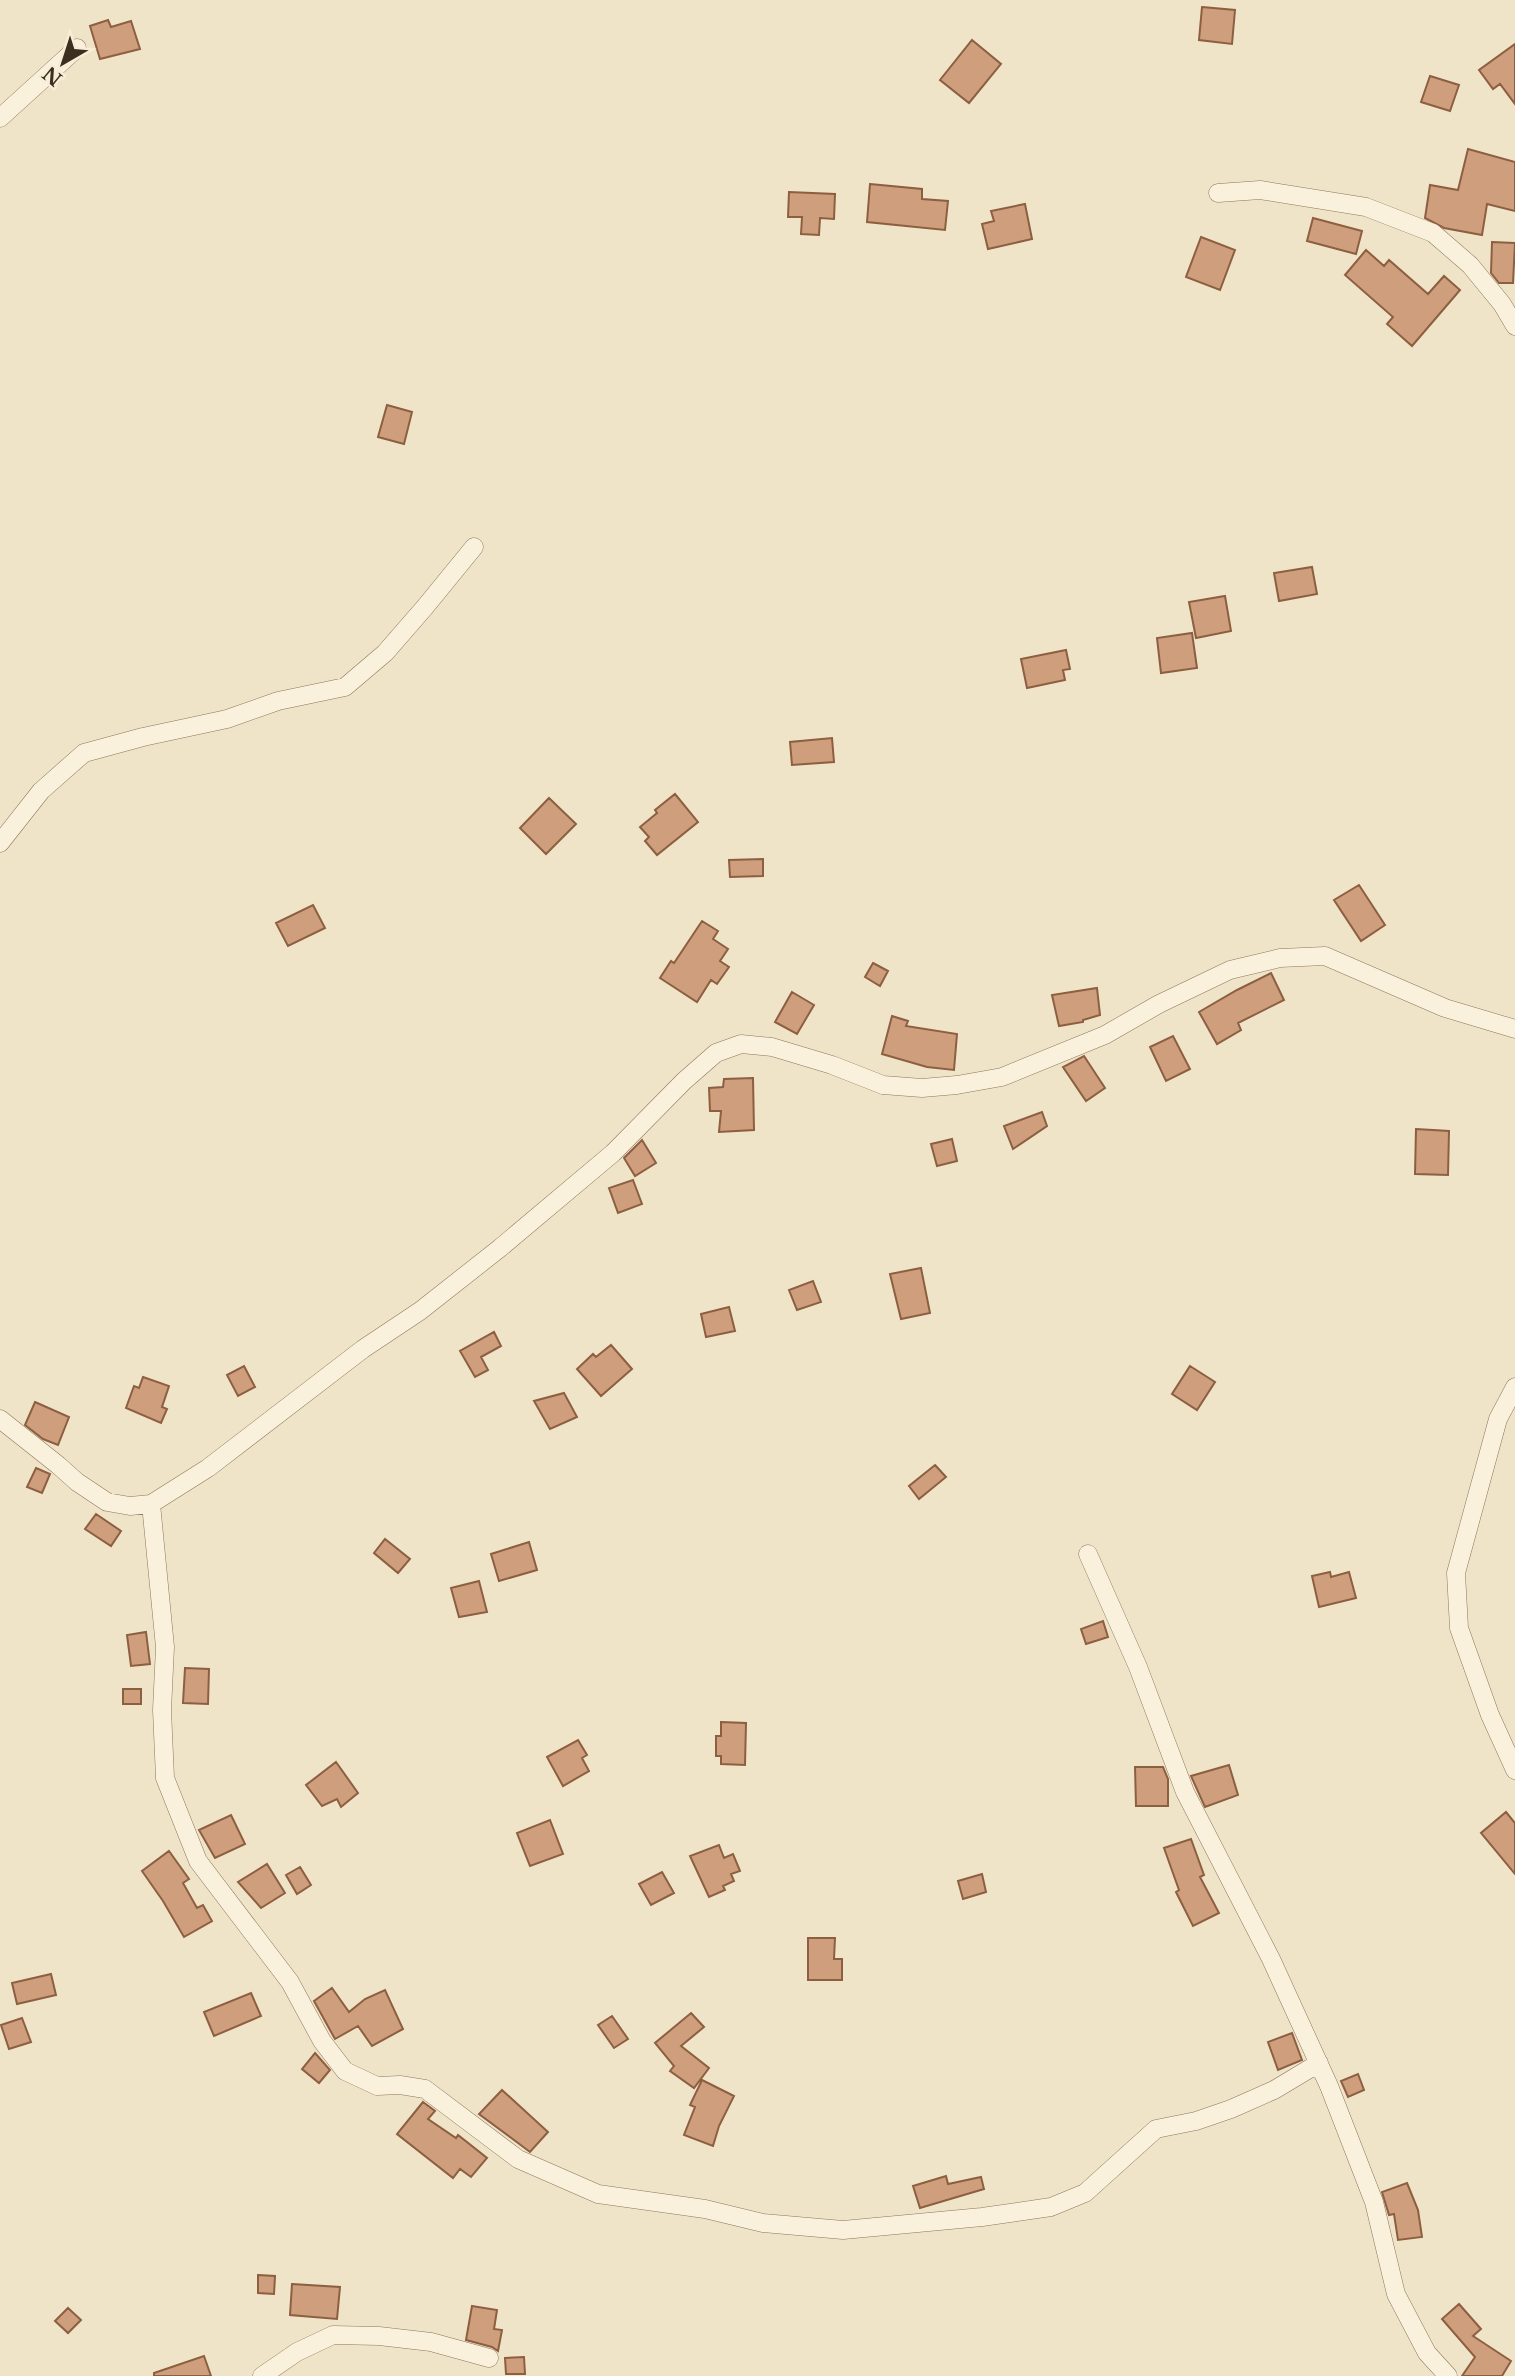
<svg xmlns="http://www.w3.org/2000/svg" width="1515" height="2376" font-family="'Libre Baskerville',serif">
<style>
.building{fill:#cf9f7d;stroke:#8d5f41;stroke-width:2}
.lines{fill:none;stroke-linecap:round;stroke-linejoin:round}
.minor-casing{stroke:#8d765c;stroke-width:19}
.minor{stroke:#faf1dc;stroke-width:18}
</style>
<rect width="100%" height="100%" fill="#f0e4c8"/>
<path class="building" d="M1202,7L1235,10L1232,44L1199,40Z
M108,20L111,27L131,21L140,49L100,59L90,26Z
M972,40L1001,64L969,103L940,80Z
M1515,44V104L1500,84L1493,89L1479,70Z
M1430,76L1459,85L1450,111L1421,102Z
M1468,149L1515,162V211L1487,204L1482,235L1444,228L1425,218L1430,185L1458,190Z
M870,184L922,189V199L948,201L945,230L867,222Z
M789,192L835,194L834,219L820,218L819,235L801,234L802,217H788Z
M1025,204L1032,239L988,249L982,224L994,221L991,211Z
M1313,218L1362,231L1356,254L1307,241Z
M1201,237L1235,250L1220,290L1186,277Z
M1492,242L1515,243L1513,283H1499L1491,273Z
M1366,250L1384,266L1389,260L1428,294L1444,276L1460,290L1412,346L1387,324L1393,317L1345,275Z
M387,405L412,412L404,444L378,437Z
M1312,567L1317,594L1279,601L1274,573Z
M1225,596L1231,631L1196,638L1189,602Z
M1192,633L1197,668L1161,673L1157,638Z
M1066,650L1070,669L1063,670L1065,680L1027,688L1021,659Z
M832,738L834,762L792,765L790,742Z
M675,794L698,822L657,855L645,841L649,837L640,827L657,813L655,810Z
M549,798L576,824L546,854L520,828Z
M763,859V876L730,877L729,860Z
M1359,885L1385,925L1361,941L1334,900Z
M313,905L325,928L288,946L276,923Z
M702,921L718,931L713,939L728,949L720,961L729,967L717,984L711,980L697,1002L660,978L671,961L674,963Z
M873,963L888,971L880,986L865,977Z
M1271,973L1284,1000L1238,1023L1241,1030L1217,1044L1199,1012L1237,990Z
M1097,988L1100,1015L1083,1020V1022L1059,1026L1052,995Z
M792,992L814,1005L797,1034L775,1022Z
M892,1016L908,1021L906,1026L957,1034L954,1070L927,1067L882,1054Z
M1173,1036L1190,1069L1166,1081L1150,1047Z
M1084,1056L1105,1088L1086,1101L1063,1067Z
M753,1078L754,1130L719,1132L721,1111H710L709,1088L723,1087L724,1079Z
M1042,1112L1047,1126L1013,1149L1004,1126Z
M1416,1129L1449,1131L1448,1175L1415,1174Z
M952,1139L957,1161L937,1166L931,1144Z
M642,1140L656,1163L635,1176L624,1158Z
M633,1180L642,1204L618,1213L609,1188Z
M921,1268L930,1313L901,1319L890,1274Z
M813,1281L821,1302L797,1310L789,1290Z
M729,1307L735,1331L706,1337L701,1314Z
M494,1332L501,1346L481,1357L488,1370L475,1377L460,1351Z
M611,1345L632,1369L601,1396L577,1369L593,1354L596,1357Z
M244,1366L255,1387L238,1396L227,1375Z
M1190,1366L1215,1382L1197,1410L1172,1394Z
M143,1377L169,1386L162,1407L167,1409L161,1423L126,1408L134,1386L139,1388Z
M564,1393L577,1417L550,1429L534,1401Z
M35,1402L69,1417L58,1445L43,1439L25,1425Z
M935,1465L946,1477L919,1499L909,1486Z
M36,1468L50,1474L42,1493L27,1487Z
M96,1514L121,1531L111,1546L85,1529Z
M385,1539L410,1559L398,1573L374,1553Z
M529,1542L537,1570L499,1581L491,1554Z
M1330,1572L1331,1577L1349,1572L1356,1598L1319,1607L1312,1576Z
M479,1581L487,1612L459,1617L451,1588Z
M1103,1621L1108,1637L1086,1644L1081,1629Z
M146,1632L150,1664L131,1666L127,1635Z
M185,1668L209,1669L208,1704L183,1703Z
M123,1689H141V1704H123Z
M721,1722L746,1723L745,1765L721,1764V1756H716V1736H721Z
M578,1740L587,1755L582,1758L589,1771L563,1786L547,1757Z
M336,1762L358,1793L341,1807L337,1799L322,1806L306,1785Z
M1229,1765L1238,1795L1205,1807L1191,1776Z
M1135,1767H1163L1168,1779V1806H1136Z
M1506,1812L1515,1823V1874L1481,1833Z
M231,1815L245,1844L215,1858L199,1830Z
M550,1820L563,1854L530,1866L517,1833Z
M1191,1839L1204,1875L1200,1877L1219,1913L1193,1926L1176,1892L1179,1890L1164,1848Z
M719,1845L724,1858L733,1854L740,1871L731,1874L734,1881L723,1886L725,1890L709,1897L690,1856Z
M169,1851L189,1879L183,1883L197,1908L203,1905L212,1921L184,1937L163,1901L142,1871Z
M267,1864L285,1893L261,1908L238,1882Z
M300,1867L311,1885L297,1894L286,1875Z
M662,1872L674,1893L651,1905L639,1884Z
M982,1874L986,1892L963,1899L958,1881Z
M808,1938H835L834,1959H842V1980H808Z
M51,1974L56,1995L17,2004L12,1983Z
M332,1988L349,2012L365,1999L385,1990L403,2029L372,2046L358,2026L335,2039L314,2001Z
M251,1993L261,2016L214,2036L204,2012Z
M691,2013L704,2027L681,2046L709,2068L694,2088L670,2071L674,2066L655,2043Z
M612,2016L628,2039L614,2048L598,2025Z
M22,2018L31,2042L9,2049L1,2025Z
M1292,2033L1302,2060L1278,2070L1268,2042Z
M315,2053L330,2070L319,2083L302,2069Z
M1358,2074L1364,2090L1348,2097L1341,2081Z
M702,2080L734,2096L719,2126L713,2146L684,2135L695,2107L690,2105Z
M502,2090L548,2132L530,2152L479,2114Z
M423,2102L435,2111L428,2119L456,2138L458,2135L487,2158L471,2177L460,2169L453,2178L397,2134Z
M946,2176L948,2184L981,2177L984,2189L920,2208L913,2186Z
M1407,2183L1418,2210L1422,2237L1398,2240L1394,2214L1389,2215L1382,2192Z
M258,2275L275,2276L274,2294L258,2293Z
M292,2284L340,2287L337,2319L290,2315Z
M1459,2304L1481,2329L1473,2336L1511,2361L1502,2376H1462L1475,2357L1442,2319Z
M472,2306L497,2310L494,2329L502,2330L498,2351L492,2347L466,2340Z
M68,2308L81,2320L68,2333L55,2321Z
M204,2356L211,2376H154V2373Z
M524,2357L525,2374H506L505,2358Z"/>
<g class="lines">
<defs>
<path id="minor" d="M0,118L77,48
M1218,193L1260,190L1366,207L1433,233L1470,265L1502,304L1515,326
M0,843L41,791L84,753L143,737L227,719L278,701L345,687L385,653L425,607L474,547
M1515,1387L1498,1419L1456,1573L1459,1628L1490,1715L1515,1770
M0,1419L58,1465L77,1482L107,1502L130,1506L151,1504L208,1468L363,1349L420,1311L500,1248L613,1153L684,1081L716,1053L741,1044L772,1047L832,1065L883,1085L922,1088L957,1085L1002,1077L1105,1035L1159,1004L1230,970L1280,958L1325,956L1445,1008L1515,1029
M151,1504L165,1647L162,1710L165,1778L198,1861L290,1982L322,2041L345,2071L377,2086L400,2085L425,2089L518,2159L598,2194L705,2209L763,2223L843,2230L982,2217L1051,2207L1085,2193L1156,2129L1196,2121L1231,2109L1274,2090L1319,2063
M1088,1554L1138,1667L1185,1792L1271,1959L1329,2086L1374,2202L1396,2294L1427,2353L1448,2376
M262,2376L297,2352L333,2335L379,2336L431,2342L489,2358"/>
</defs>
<use href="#minor" class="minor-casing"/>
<use href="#minor" class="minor"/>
</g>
<g transform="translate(63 63) rotate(219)" stroke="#f7eed8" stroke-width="5" paint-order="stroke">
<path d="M0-5L12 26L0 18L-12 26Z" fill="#3d2e20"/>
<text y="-10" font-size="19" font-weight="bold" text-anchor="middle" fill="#3d2e20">N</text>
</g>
</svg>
